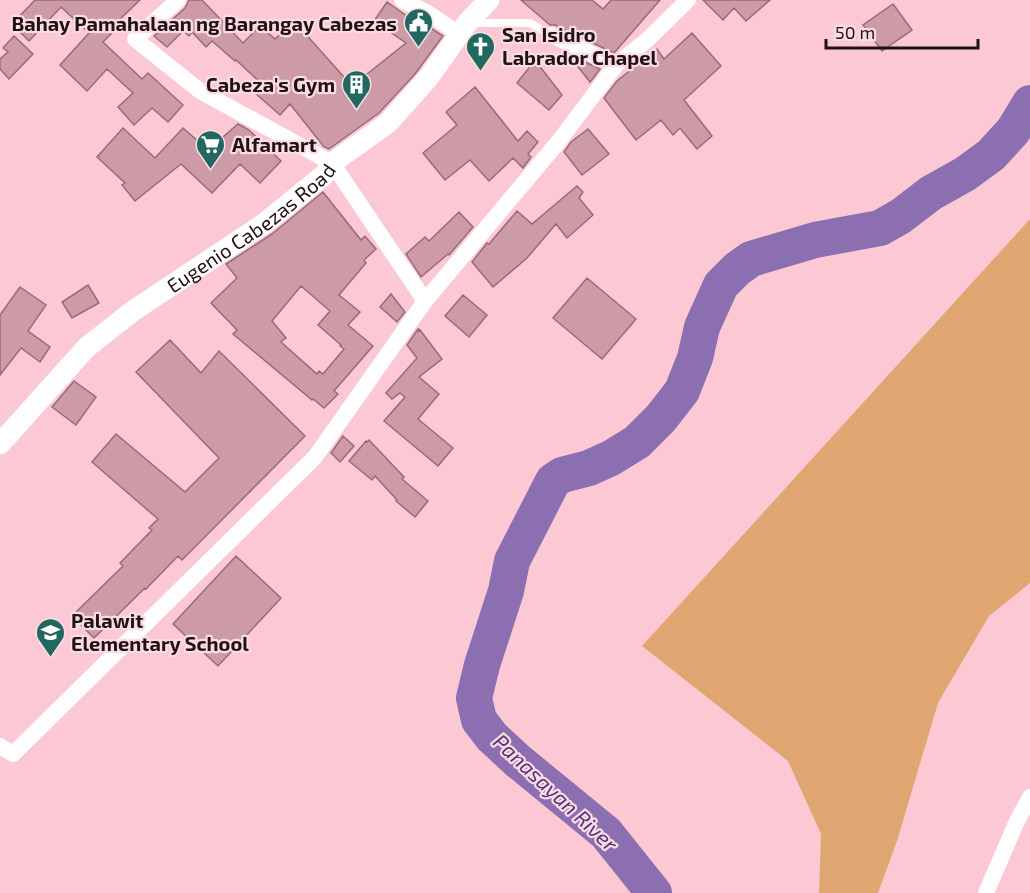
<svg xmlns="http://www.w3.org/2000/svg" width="1030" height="893" font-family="'Exo 2',sans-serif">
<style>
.green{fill:#e0a671}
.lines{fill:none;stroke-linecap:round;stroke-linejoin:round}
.river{stroke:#8b6fb0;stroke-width:36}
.building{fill:#cc9ba6;stroke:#996b76;stroke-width:1.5;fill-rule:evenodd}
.service{stroke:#fff;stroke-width:8}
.minor{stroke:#fff;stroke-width:16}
.tertiary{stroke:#fff;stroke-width:21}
.labels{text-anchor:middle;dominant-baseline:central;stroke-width:4.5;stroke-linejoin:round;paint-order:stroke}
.poi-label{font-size:20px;font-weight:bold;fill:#221115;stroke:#fbdce2;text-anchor:start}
.street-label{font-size:20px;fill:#221115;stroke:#fbdce2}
.water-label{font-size:21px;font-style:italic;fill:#562f7f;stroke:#fbdce2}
</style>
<rect width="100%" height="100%" fill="#fbc8d4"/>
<path class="green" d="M1030,219V583L989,616L938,703L897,841L878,893H819L821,834L788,761L642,646Z"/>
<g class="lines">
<path class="river" d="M654,893L606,833L518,761L492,737L479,720L474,698L482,665L506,591L512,561L553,481L562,475L589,468L611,458L637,442L661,418L682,391L695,358L702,327L721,285L737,269L751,259L815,240L880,228L901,216L931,193L965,174L991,155L1013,131L1030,103"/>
</g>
<path class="building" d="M35,0H140L118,21L121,24L103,42L142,79L148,73L183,105L168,122L152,108L134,125L118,107L133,93L107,69L87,91L60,65L89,33L61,7L29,41L12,24Z
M189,0H202L243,43L260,26L275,39L294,21L352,86L406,43L374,21L387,2L421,26L423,23L443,36L415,74L379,113L329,149L324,147L290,104L280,115L255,93L262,84L236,60L235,61L212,41L206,47L192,32L189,36L183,31L167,47L154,36L185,8Z
M521,0H592L603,9L611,0H660L614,53L555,25H550Z
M703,0H770L746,21L734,8L723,20Z
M893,4L912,30L882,51L863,25Z
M692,33L721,66L684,100L712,136L697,149L680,128L673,135L661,120L636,140L604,98L617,81L657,49L664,59Z
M14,36L33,54L9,79L0,69V59L8,52L3,48Z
M568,54L600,69L591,81L590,82Z
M532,64L536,67L538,64L562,95L549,110L517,83Z
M475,87L518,141L527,131L538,142L528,154L531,157L523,168L513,158L489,181L470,160L445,180L423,153L457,125L446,112Z
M238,124L249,130L281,161L260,183L240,164L212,193L181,164L135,201L122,185L125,183L97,157L123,128L155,158L183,128L208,150Z
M588,129L609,154L582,175L564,152L571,142Z
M577,186L583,192L579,198L593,215L567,238L556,224L527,258L493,287L472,262L487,243L489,244L517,211L532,224Z
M323,192L361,240L365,236L376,249L364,260L366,263L339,295L360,312L348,325L373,346L334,391L338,394L324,408L313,399L312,400L233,334L237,330L211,303L237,278L226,264L272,234ZM301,286L330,311L318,325L341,345L340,346L344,349L323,374L319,371L317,374L281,342L286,338L272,321Z
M459,212L473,227L449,255L448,254L421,277L406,254L425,237L429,241Z
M587,278L636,319L602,359L553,318Z
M88,285L99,303L72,318L62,302Z
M20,287L46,305L28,331L50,347L40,362L21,348L0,375V315Z
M391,294L405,312L397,322L380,307Z
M463,295L487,315L469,337L445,316Z
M418,329L420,330L418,332L420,330L442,359L419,377L439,394L418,419L453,448L438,466L384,421L405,397L400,393L392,399L386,393L417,358L407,345Z
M170,340L201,373L219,351L305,436L182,560L178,556L146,589L145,588L94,638L72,616L123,566L120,563L152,530L149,528L158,519L92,462L116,434L185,492L219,458L136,372Z
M74,381L96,397L76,425L52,407Z
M343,436L354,446L340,462L331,453Z
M369,440L404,477L402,479L428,501L415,517L396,501L397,500L375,476L372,480L349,461L366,441L367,442Z
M236,556L281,598L218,666L173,624Z"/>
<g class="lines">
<path class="service" d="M473,23H530L551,35"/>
<path class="minor" d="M178,0L135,39L200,91L332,163L425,301
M402,0L428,13L459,34
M551,35L616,65
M0,746L13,754L315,457L425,301L559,141L616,65L647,40L688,0
M986,893L1017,821L1030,797"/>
<path class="tertiary" id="s1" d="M0,444L87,347L133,311L265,223L324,175L332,163L388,123L429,77L468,22L489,0"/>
</g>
<defs>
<symbol id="civic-pin" viewBox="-11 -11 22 30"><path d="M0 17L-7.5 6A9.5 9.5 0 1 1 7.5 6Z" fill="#216960" stroke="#fbdce2"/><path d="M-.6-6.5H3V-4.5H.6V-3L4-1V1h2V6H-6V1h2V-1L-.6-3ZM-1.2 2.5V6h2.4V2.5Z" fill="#fff"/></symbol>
<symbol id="church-pin" viewBox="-11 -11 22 30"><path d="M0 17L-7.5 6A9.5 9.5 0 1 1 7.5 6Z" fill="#216960" stroke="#fbdce2"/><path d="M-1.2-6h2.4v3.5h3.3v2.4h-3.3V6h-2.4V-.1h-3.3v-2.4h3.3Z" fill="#fff"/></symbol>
<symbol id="building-pin" viewBox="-11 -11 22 30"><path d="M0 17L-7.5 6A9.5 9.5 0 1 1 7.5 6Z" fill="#216960" stroke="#fbdce2"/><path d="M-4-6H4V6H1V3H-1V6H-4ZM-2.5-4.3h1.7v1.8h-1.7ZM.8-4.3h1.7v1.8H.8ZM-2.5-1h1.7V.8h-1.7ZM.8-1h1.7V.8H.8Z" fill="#fff"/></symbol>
<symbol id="supermarket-pin" viewBox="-11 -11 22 30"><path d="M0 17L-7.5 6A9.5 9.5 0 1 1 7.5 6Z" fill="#216960" stroke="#fbdce2"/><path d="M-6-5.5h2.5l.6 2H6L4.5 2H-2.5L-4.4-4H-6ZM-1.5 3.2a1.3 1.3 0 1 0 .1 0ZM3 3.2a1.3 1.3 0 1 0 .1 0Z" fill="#fff"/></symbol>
<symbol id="school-pin" viewBox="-11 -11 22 30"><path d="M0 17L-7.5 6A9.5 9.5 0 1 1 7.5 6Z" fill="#216960" stroke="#fbdce2"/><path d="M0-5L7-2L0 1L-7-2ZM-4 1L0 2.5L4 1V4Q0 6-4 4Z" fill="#fff"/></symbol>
</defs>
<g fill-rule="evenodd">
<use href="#civic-pin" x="402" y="6" width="33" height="45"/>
<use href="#church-pin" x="464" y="30" width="33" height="45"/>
<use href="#building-pin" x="340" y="68" width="33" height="45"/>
<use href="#supermarket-pin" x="194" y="128" width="33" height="45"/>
<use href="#school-pin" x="34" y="616" width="33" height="45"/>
</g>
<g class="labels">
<g class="poi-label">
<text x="397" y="23" text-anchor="end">Bahay Pamahalaan ng Barangay Cabezas</text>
<text x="502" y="34">San Isidro<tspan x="502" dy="23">Labrador Chapel</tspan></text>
<text x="335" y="84" text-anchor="end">Cabeza's Gym</text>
<text x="232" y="144">Alfamart</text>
<text x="71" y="620">Palawit<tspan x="71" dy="23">Elementary School</tspan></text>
</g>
<g class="street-label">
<text stroke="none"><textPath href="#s1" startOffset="333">Eugenio Cabezas Road</textPath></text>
</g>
<g class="water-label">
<text transform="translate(556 792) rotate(43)">Panasayan River</text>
</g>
</g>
<path d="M826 39v9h152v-9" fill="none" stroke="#221115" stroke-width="3"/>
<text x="835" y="39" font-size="18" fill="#221115" stroke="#fbdce2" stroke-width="4.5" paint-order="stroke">50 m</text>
</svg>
